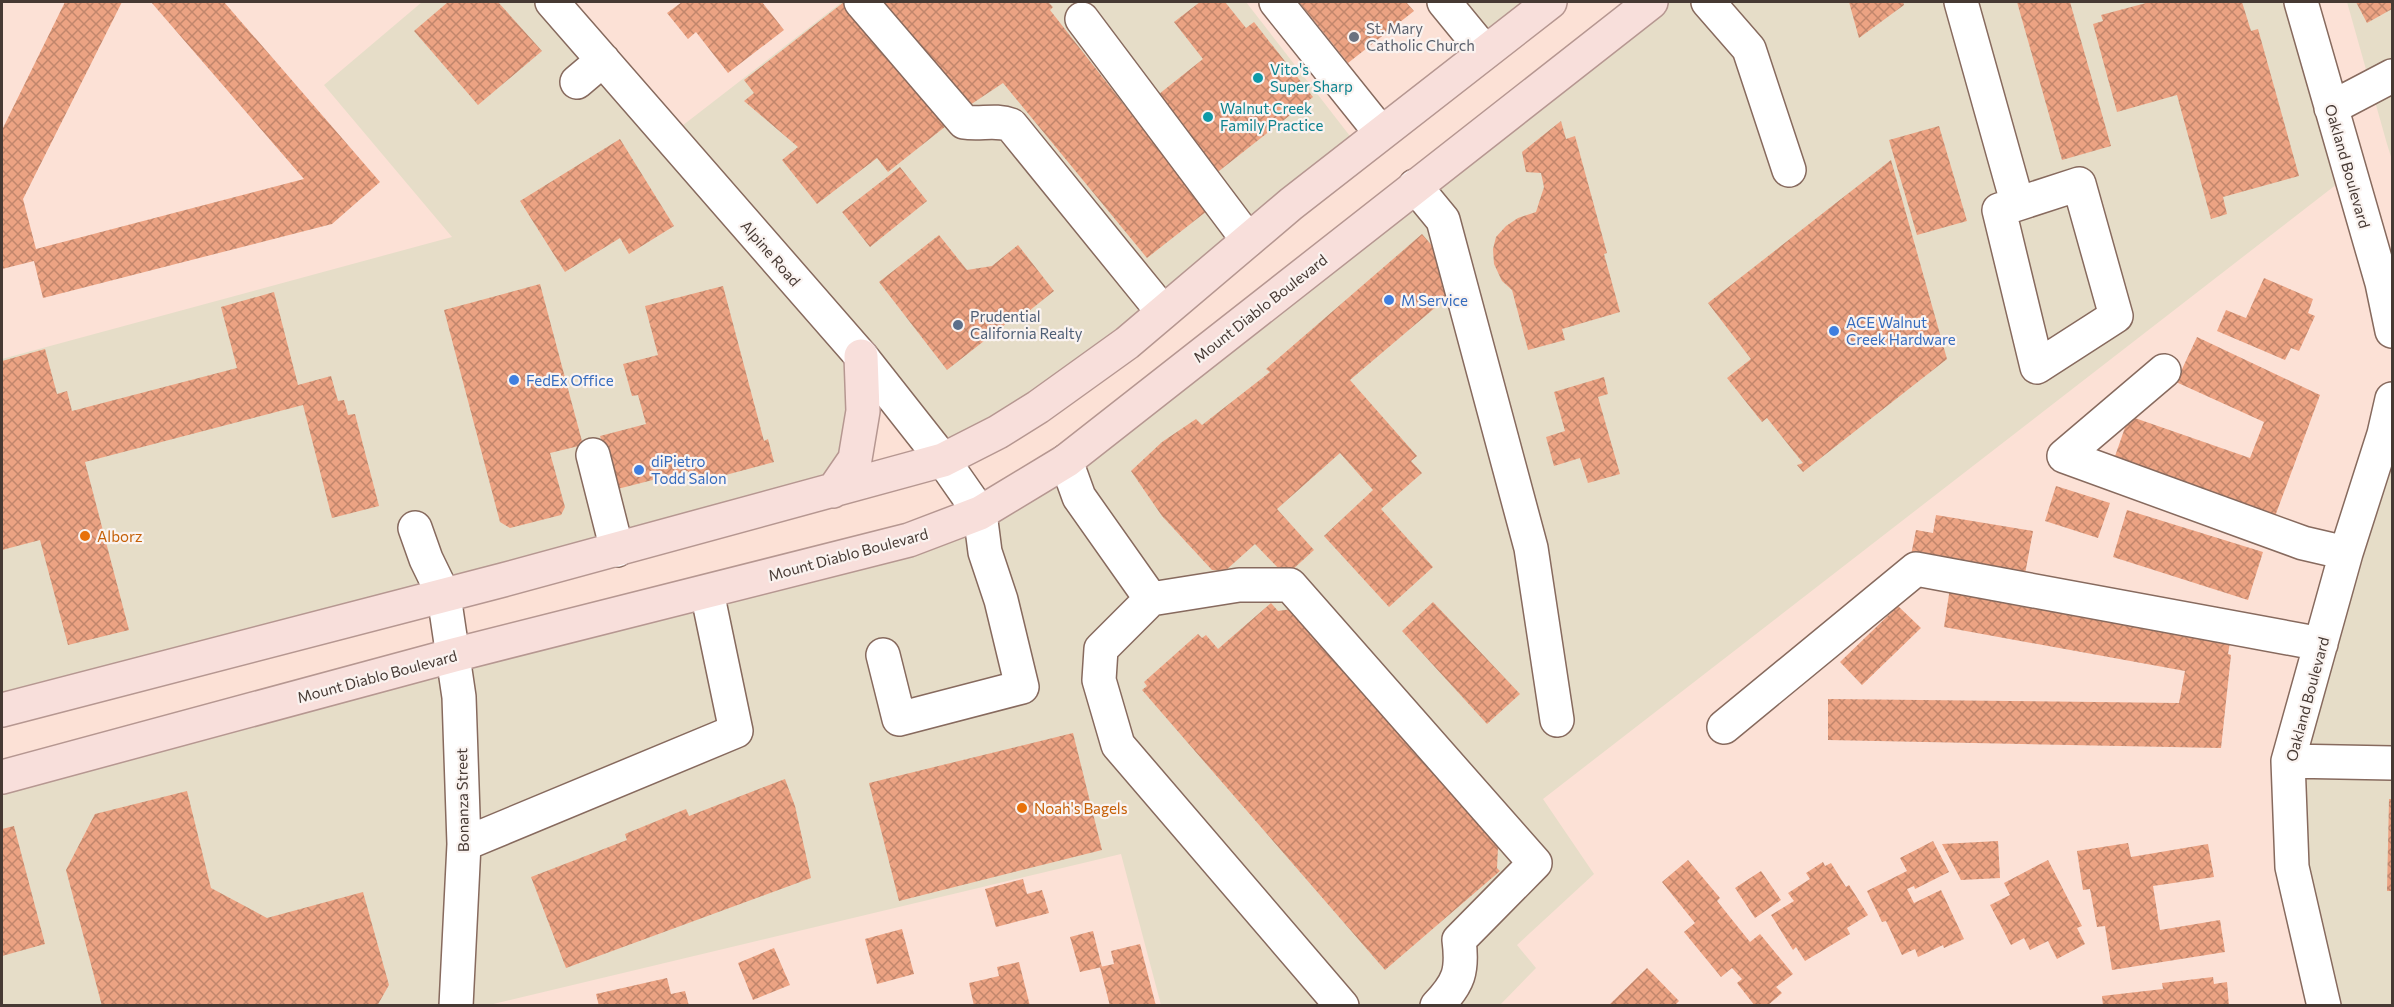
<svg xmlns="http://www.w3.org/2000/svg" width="2394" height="1007" font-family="Commissioner,sans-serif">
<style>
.commercial{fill:#e6ddc8}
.building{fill:url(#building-cross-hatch)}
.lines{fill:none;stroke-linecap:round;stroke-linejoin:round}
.minor-casing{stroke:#876a5e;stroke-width:36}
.major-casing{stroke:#b69791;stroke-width:36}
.minor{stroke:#fff;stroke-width:33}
.major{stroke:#f8dfdb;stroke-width:33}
.worship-dot{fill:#6b7280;stroke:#faf3f0;stroke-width:2}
.culture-dot{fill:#0f9aa8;stroke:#faf3f0;stroke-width:2}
.shop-dot{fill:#3f7fe0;stroke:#faf3f0;stroke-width:2}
.service-dot{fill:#5c6f8a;stroke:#faf3f0;stroke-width:2}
.food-dot{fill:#e8710a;stroke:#faf3f0;stroke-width:2}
.labels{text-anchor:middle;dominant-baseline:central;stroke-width:4.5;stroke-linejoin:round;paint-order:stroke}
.worship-label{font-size:15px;fill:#5b616d;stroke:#faf3f0;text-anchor:start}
.culture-label{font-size:15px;fill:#0d838f;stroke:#faf3f0;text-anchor:start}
.street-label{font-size:15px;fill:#463933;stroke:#faf3f0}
.shop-label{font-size:15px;fill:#366cbe;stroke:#faf3f0;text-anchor:start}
.service-label{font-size:15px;fill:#4e5e75;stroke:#faf3f0;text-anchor:start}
.food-label{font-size:15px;fill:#c56008;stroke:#faf3f0;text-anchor:start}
</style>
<defs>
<pattern id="building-cross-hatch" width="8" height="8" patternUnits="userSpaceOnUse" patternTransform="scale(1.5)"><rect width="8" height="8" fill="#eca383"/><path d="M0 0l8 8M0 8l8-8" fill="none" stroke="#c1866c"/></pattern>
</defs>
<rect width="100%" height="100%" fill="#fce1d6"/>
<path class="commercial" d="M422,2H552L669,136L842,2H1246L1360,149L943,460L861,357L833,491L2,710V359L452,237L324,85Z
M1444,2H1550L1485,52Z
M1651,2H2289L2337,184L1543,799L1594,874L1517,945L1536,968L1500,1005H1161L1121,854L489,1005L2,1006V777L980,513Z
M2347,2H2392V160L2387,144Z
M2392,399V1005H2324L2288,761Z"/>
<path class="building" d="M65,2H122L23,199L36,249L304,179L151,2H224L380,182L332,224L43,298L34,261L2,269V130Z
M448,2H498L542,51L478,105L414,31Z
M682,2H762L784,30L728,73L696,32L688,39L667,13Z
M844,2L897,70L900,67L946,126L888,172L877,158L817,204L782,160L798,147L744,101L754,93L744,80Z
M877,2H1048L1053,7L1050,10L1207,211L1147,258L1003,83L967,107Z
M1200,2H1225L1246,28L1254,22L1313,97L1214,175L1154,98L1203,59L1174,22Z
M1299,2H1406L1414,11L1348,63Z
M1849,2H1903L1904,5L1859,38Z
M2017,2H2070L2111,146L2062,160Z
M2150,2H2242L2251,31L2258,29L2299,176L2223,197L2227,214L2211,219L2177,95L2117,112L2093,24L2103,21L2101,15Z
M2356,2H2392V9L2367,23Z
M1561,121L1566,139L1575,136L1607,253L1604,254L1620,312L1562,329L1565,340L1528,350L1512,290L1502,281L1494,264L1493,249L1496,237L1506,226L1518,218L1536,212L1544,187L1541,173L1526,172L1522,152Z
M1939,126L1967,221L1917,235L1889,140Z
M620,139L674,226L629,254L620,238L565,272L520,201Z
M1891,160L1947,359L1803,472L1797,465L1803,463L1767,418L1762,422L1727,378L1751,359L1708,303Z
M900,167L927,201L870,247L842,212Z
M1422,234L1447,263L1450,295L1350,380L1417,456L1411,461L1422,473L1381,509L1433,567L1389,607L1324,536L1373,490L1340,453L1277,509L1314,550L1291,571L1280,570L1255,544L1225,571L1212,570L1162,516L1131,471L1162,442L1196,419L1202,425L1270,372L1266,369Z
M939,235L967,270L992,266L1018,245L1054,291L1024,315L1021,312L947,370L879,282Z
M2264,278L2313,299L2308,313L2315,316L2299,351L2291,348L2285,360L2217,331L2226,310L2246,318Z
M540,284L583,445L550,453L565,507L561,515L510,528L500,522L444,310Z
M723,286L764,441L768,439L774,462L692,484L688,471L594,495L605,452L600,436L646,424L638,395L632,396L623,364L658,355L645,306Z
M274,292L298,385L331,376L338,401L344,400L348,415L355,414L379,506L332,518L303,405L85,462L129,630L68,645L40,540L2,550V361L45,349L57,394L67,391L72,411L237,368L221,307Z
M2197,337L2320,395L2274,519L2113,462L2129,416L2250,458L2264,422L2176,382Z
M1604,377L1608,394L1598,397L1620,474L1588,483L1580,458L1554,466L1546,437L1565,431L1554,392Z
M2056,486L2110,503L2098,538L2045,521Z
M2127,510L2263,552L2248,600L2113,557Z
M1936,515L2033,531L2025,574L1911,555L1916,530L1933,533Z
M1950,588L2231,636L2228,654L2231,655L2221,748L1828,740V699L2179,703L2185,671L1944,627Z
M1433,602L1520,694L1487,724L1402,631Z
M1271,603L1278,611L1292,609L1498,847L1497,868L1500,871L1385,970L1142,690L1147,686L1144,682L1198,634L1202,638L1206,635L1218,649Z
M1898,606L1921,628L1862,685L1840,662Z
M1073,733L1102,850L899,901L869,783Z
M785,779L795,806L811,878L566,968L531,877L627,840L625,834L686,809L689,816Z
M187,791L211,888L267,918L363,892L389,985L377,1006H102L66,870L95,814Z
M2389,799H2392V891H2387Z
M14,826L45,944L2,956V829Z
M1933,841L1949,872L1915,889L1914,886L1907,889L1914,903L1941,890L1964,939L1944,948L1943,945L1918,957L1915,949L1902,955L1886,921L1882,922L1867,891L1907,871L1900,858Z
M1998,841L2000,878L1961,880L1942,844Z
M2128,843L2131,857L2208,844L2214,877L2153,886L2160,930L2220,920L2225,952L2112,970L2105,926L2097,927L2090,889L2083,890L2077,851Z
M1688,860L1720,898L1717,901L1750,942L1760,934L1793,974L1776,987L1782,993L1767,1006H1755L1737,983L1742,979L1732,968L1721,977L1684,932L1695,923L1662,882Z
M2048,860L2082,926L2077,928L2085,944L2057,959L2048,941L2030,950L2024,938L2011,945L1990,905L2010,895L2004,883Z
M1823,862L1825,866L1831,863L1846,887L1849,885L1868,915L1847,928L1850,934L1805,961L1796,947L1793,950L1771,915L1794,901L1788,893L1810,879L1806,873Z
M1761,871L1781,900L1755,918L1735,888Z
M1023,879L1027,894L1042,890L1049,913L996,927L985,889Z
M902,929L914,974L877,984L865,939Z
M1093,931L1102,967L1080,972L1070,937Z
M1140,944L1156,1006H1110L1100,967L1114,964L1111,951Z
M774,948L790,985L753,1000L738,963Z
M1019,962L1030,1006H974L969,983L999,976L997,967Z
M1647,968L1679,1001L1674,1006H1608Z
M2213,977L2214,984L2227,982L2229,1006H2103L2102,996L2163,989L2162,983Z
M667,978L671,994L685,991L689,1006H599L596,994Z"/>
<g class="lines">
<defs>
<path id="minor" d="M552,2L861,356L943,460L980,513L985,552L1001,600L1022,687L899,719L883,655
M861,2L964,122C980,125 995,119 1011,125L1163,312
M1276,2L1381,133
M1444,2L1485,52
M1708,2L1749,49L1789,170
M1961,2L2017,202
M2301,2L2382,283L2392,331
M1082,19L1248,240
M577,82L603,60
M2331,108L2392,76
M2079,184L2116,316L2037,367L1999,210Z
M1415,186L1443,220L1531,548L1557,720
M2164,371L2064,456L2303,543L2346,553
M593,455L617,550
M1066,461L1079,497L1151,599L1239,585H1290L1535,863L1459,940C1463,971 1459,983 1437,1006
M415,528L426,559L444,596L459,697L464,844L456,1006
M1151,599L1101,649L1099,680L1118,745L1342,1006
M1724,727L1916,569L2321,644
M2288,761L2392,763
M464,844L736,731L707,592
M2324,1006L2292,867L2288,761L2346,553L2384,434L2392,399"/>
<path id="major" d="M833,491L855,459L863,411L861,356
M2,710L503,580L943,460L998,432L1038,407L1127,343L1291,204L1550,2
M2,777L454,655L909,540L980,513L1066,461L1651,2"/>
</defs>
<use href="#minor" class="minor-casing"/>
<use href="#major" class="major-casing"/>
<use href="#minor" class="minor"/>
<use href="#major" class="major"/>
</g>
<circle class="worship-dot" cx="1354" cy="37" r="6"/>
<g class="culture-dot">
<circle cx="1258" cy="78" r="6"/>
<circle cx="1208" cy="117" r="6"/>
</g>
<g class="shop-dot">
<circle cx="1389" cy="300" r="6"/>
<circle cx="1834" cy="331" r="6"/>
<circle cx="514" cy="380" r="6"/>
<circle cx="639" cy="470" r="6"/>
</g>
<circle class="service-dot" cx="958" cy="325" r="6"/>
<g class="food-dot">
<circle cx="85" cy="536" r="6"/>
<circle cx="1022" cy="808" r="6"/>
</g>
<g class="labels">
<g class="worship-label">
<text x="1366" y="28">St. Mary<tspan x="1366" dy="17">Catholic Church</tspan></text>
</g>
<g class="culture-label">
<text x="1270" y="69">Vito's<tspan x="1270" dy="17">Super Sharp</tspan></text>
<text x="1220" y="108">Walnut Creek<tspan x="1220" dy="17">Family Practice</tspan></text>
</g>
<g class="street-label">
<text transform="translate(2348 166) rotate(74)">Oakland Boulevard</text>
<text transform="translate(771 253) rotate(49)">Alpine Road</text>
<text transform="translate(1260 308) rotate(-38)">Mount Diablo Boulevard</text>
<text transform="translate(848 554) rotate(-15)">Mount Diablo Boulevard</text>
<text transform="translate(377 676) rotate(-15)">Mount Diablo Boulevard</text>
<text transform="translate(2307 699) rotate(-75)">Oakland Boulevard</text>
<text transform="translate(462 800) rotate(-91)">Bonanza Street</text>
</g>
<g class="shop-label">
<text x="1401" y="300">M Service</text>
<text x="1846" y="322">ACE Walnut<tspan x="1846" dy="17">Creek Hardware</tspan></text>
<text x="526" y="380">FedEx Office</text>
<text x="651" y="461">diPietro<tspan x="651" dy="17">Todd Salon</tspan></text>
</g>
<g class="service-label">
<text x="970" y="316">Prudential<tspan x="970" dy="17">California Realty</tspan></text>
</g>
<g class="food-label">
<text x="97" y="536">Alborz</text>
<text x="1034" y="808">Noah's Bagels</text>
</g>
</g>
<rect width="2394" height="1007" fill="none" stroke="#463933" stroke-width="6"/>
</svg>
